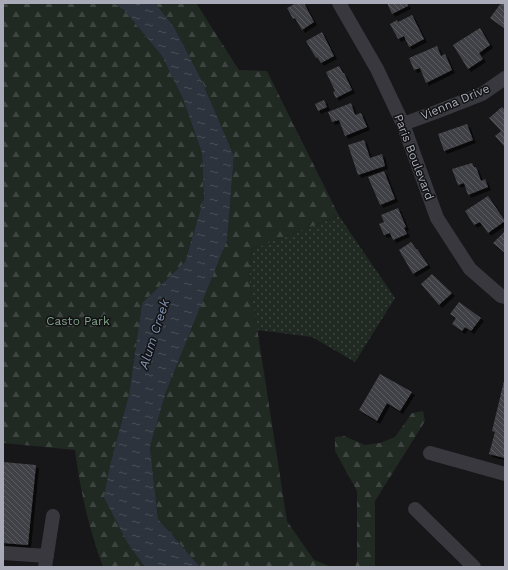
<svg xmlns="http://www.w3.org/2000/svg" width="508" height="570" font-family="'Work Sans',sans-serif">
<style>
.grass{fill:url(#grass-dots)}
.forest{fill:url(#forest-firs)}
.water{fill:url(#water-ripples)}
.building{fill:url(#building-back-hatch);filter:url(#shadow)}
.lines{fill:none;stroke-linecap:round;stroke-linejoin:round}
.minor{stroke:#38383e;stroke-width:14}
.labels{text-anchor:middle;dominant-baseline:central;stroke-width:3;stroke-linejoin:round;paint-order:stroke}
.street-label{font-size:12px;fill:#a9acb8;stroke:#121214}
.park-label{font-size:12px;fill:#81a288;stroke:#121214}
.water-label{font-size:13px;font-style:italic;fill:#8294b2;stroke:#121214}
</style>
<defs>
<pattern id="grass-dots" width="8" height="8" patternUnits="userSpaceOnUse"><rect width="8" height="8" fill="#212923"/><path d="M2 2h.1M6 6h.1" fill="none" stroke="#3e4541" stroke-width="1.8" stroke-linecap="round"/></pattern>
<pattern id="forest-firs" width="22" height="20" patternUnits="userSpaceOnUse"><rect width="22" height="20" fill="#212923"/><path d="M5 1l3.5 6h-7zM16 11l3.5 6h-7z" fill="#3e4541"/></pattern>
<pattern id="water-ripples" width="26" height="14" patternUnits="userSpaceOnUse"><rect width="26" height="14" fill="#2d333c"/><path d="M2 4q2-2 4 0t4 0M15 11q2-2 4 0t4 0" fill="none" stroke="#494e56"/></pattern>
<pattern id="building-back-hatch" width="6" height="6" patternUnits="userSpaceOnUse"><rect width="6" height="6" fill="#414146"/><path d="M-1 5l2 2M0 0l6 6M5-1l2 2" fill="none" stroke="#5a5a5f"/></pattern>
<filter id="shadow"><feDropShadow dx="3" dy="3" stdDeviation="0" flood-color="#0009"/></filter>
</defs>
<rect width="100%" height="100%" fill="#171719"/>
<path class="grass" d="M339,216L395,298L355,362L312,337L257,330L249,277L252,249Z"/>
<path class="forest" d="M3,3H114L125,11L162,56L183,99L202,153L204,198L185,262L142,303L129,395L111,461L128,544L145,567H103C89,529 80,490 75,450L3,443Z
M155,3H196L239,70L267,71L339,216L252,249L249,276L287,521L314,560L332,567H200L158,519L150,447L166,392L227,239L234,156L201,79L174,27Z
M423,411L425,421L375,501V567H355L357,562V491L335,451V437L344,436L365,445L380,443L395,437L412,413Z"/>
<path class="water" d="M114,3H155L174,27L201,79L234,156L227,240L166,392L150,447L158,519L200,567H145L128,544L104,497L111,461L129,395L142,303L185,262L204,198L202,153L183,99L162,56L125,11Z"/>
<path class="building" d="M296,3H304L314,22L302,30L295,18L293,19L287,8Z
M387,3H407L408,6L392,14Z
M501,3H505V29L490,18Z
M412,15L424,39L409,47L404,36L398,39L390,24L397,20L398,22Z
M480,28L490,45L479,53L483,59L468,69L453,45Z
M322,32L334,56L321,63L317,57L316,58L306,41Z
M437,46L441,56L445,54L452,70L426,83L420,68L414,70L409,58Z
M339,66L343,73H344L352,90L336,98L333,92L335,91L326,72Z
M324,100L327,107L318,111L315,104Z
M351,103L355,115L361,113L367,127L345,136L339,120L332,122L328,112Z
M502,107L505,110V147L495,136L501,131L489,118Z
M467,124L473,140L444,151L438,134Z
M364,140L370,158L382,154L385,166L358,175L348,145Z
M472,163L474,167H476L481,181L485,179L488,187L468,195L464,183L458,185L452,169Z
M384,171L395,199L380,205L368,177Z
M488,196L505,221L488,233L480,222L474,225L465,211Z
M398,208L406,227L404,228L407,234L393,240L390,233L384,235L379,224L384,222L381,215Z
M505,231V253L493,243Z
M411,242L416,249H417L428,265L413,274L399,250Z
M432,274L452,293L439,305L421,284Z
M459,302L481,318L471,331L465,327L462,331L452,324L456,318L450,314Z
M380,374L412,392L400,411L387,403L377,421L359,410Z
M504,381H505V458L489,454L495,432L492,431Z
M3,462L36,465L28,545L3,543Z"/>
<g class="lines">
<path class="minor" d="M339,3L377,69L403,124L437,218L470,269L501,296L505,297
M403,124L436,112L482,94L505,78
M430,453L505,474
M415,509L474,567
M3,553L47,556
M45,567L53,516"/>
</g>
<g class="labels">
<g class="street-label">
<text transform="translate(455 102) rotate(-23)">Vienna Drive</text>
<text transform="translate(414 157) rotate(69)">Paris Boulevard</text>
</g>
<g class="park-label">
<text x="78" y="321">Casto Park</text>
</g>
<g class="water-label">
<text transform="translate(154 334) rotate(-72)">Alum Creek</text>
</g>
</g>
<rect width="508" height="570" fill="none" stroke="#a9acb8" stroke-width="8"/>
</svg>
